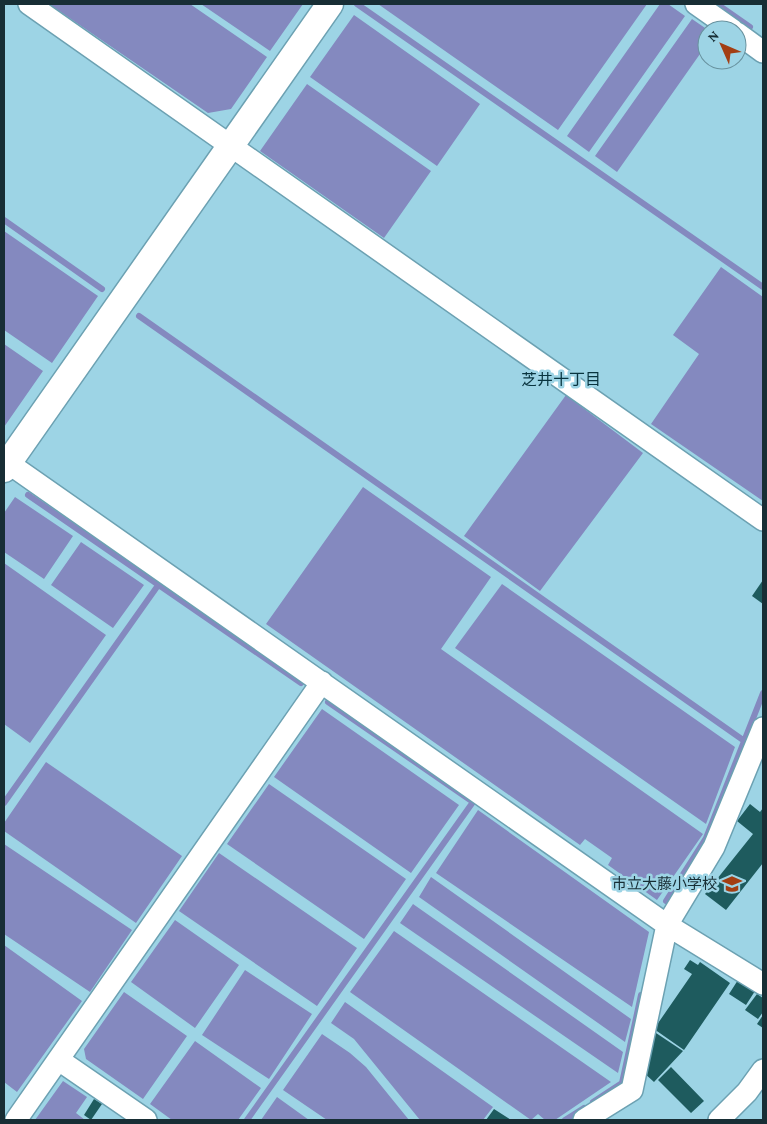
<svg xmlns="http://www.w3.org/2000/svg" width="767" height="1124" font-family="'Crimson Pro','Noto Sans JP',serif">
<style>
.water{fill:#8489bf}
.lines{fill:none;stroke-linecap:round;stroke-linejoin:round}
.stream{stroke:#8489bf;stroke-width:6}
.building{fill:#1e5b5e}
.minor-casing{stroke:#6ca1b2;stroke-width:24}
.tertiary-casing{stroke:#6ca1b2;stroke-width:29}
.minor{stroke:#fff;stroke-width:21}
.tertiary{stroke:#fff;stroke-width:26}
.labels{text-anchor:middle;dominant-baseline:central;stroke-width:5;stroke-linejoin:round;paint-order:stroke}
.poi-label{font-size:15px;fill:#182e35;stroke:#9dd4e5;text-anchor:end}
.neighbourhood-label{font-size:16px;fill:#09343f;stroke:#9dd4e5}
</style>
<rect width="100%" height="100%" fill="#9dd4e5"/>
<path class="water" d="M49,4H190L267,57L231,109L208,113Z
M201,4H303L270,51Z
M378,4H647L558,130Z
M660,4H668L685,16L589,152L567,136Z
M354,15L480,104L437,166L310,77Z
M692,19L708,30L707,44L617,172L595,156Z
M307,84L431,171L384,238L260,151Z
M4,231L98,296L52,363L4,330Z
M721,267L763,297V501L651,424L699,354L673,335Z
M4,344L43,371L4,427Z
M566,395L643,453L540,591L464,536Z
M363,487L491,577L441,649L703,834L657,900L608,865L612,858L585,839L580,845L266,624Z
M15,497L73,536L44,579L4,552V513Z
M81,542L144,585L113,628L51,585Z
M4,563L106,635L30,743L4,724Z
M502,584L735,747L706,824L455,648Z
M322,709L459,805L411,873L274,777Z
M46,762L182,856L136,923L4,831V823Z
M269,784L406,879L364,939L227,844Z
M478,810L649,932L632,1007L436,873Z
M4,844L132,930L90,992L4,934Z
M219,853L357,948L317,1006L179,911Z
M431,877L631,1019L625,1042L419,897Z
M413,904L623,1052L618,1073L400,923Z
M175,920L239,965L195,1028L131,982Z
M394,931L611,1082L555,1120H545L538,1114L531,1120L350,992Z
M4,945L82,1001L17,1092L4,1082Z
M245,970L312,1014L269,1079L202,1035Z
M124,992L187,1036L143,1099L86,1059L84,1049Z
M345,1002L493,1107L483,1120H420L354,1039L331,1023Z
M322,1034L350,1053L366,1067L409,1120H327L283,1090Z
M195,1041L261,1088L238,1120H172L150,1104Z
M63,1081L87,1097L76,1113L85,1120H35Z
M277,1097L309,1120H261Z"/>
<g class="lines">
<path class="stream" d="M357,4L763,287
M717,4L750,27
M4,220L102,289
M139,316L743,740
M28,495L301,683
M4,803L159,584
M666,901L706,838L763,693
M593,1102L622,1083L641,995
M247,1120L473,802L328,702
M565,1120L584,1108"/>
</g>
<path class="building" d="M763,580V604L752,596Z
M750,804L760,812L763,808V863L726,910L705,894L753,834L737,821Z
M690,960L698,965L700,962L730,983L684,1050L654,1029L692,974L684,969Z
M738,980L755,991L746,1005L729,994Z
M757,994L763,998V1012L758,1019L745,1010Z
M763,1015V1028L757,1024Z
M653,1031L683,1051L654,1082L643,1072Z
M671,1067L704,1101L691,1113L658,1080Z
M94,1099L102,1104L91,1120L84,1115Z
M494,1109L511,1120H486Z"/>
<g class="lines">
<defs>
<path id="minor" d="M29,4L763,520
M696,4L733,30
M737,33L763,52
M4,460L667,925L763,984
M59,1060L146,1120
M16,1120L322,682
M584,1120L632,1090L667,925L714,847L763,728
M719,1120L747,1092L763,1070"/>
<path id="tertiary" d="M4,469L330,4"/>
</defs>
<use href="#minor" class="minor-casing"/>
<use href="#tertiary" class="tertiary-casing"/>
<use href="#minor" class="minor"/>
<use href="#tertiary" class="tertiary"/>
</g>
<defs>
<symbol id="school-bare" viewBox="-9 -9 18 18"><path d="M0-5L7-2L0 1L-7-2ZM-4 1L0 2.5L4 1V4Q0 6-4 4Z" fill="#a33e13" stroke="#9dd4e5" stroke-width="2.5" paint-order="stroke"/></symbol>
</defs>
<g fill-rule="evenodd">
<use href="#school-bare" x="718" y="870" width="28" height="28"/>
</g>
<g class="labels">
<g class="poi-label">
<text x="717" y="884">市立大藤小学校</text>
</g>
<g class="neighbourhood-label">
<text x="561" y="379">芝井十丁目</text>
</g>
</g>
<rect width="767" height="1124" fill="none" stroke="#182e35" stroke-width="10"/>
<g transform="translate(722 45) rotate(315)"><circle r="24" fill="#9dd4e5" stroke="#68929f"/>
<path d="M0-4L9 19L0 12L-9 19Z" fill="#a33e13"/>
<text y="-8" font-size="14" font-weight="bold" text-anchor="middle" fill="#182e35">N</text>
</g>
</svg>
